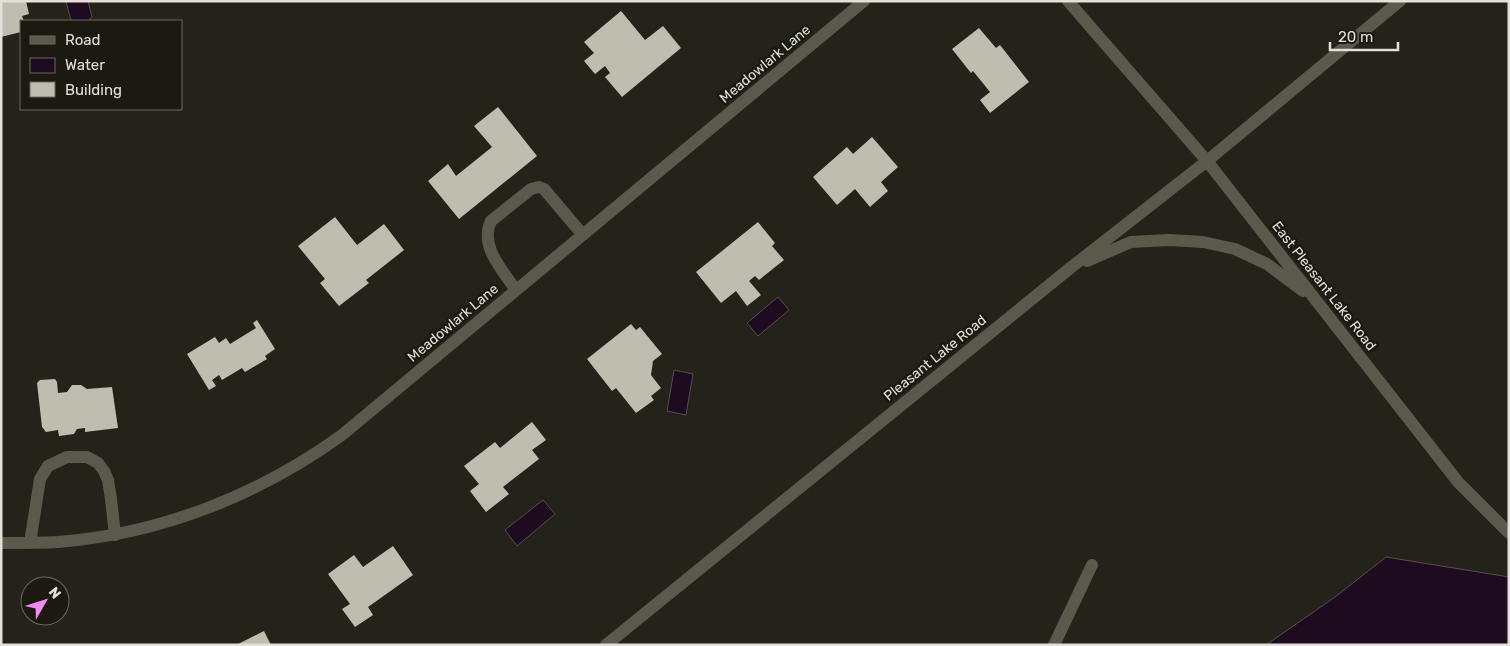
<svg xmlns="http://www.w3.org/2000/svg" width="1510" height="646" font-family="Rubik,sans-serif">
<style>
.water{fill:#1e0b1f;stroke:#584b57}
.building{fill:#bfbdb0}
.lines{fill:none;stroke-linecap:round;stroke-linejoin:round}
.minor{stroke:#5b594b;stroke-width:12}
.labels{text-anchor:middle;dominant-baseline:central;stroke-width:5;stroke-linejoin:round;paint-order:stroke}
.street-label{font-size:14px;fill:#e1e1da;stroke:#1b1910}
</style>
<rect width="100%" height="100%" fill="#242319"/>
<path class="water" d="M66,1H88L92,17L88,21H71Z
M778,297L789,310L758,336L747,323Z
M674,370L693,374L686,415L667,411Z
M543,500L555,514L517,546L505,530Z
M1386,557L1509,577V645H1266L1335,597Z"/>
<path class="building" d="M1,1H26L29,14L22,16L24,21H21V32L1,37Z
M621,11L645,40L663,26L681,48L622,97L605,77L610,73L605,66L595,74L584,61L594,53L584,42Z
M979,28L996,48L1000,45L1029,82L990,113L980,100L990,92L973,71L971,73L952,49Z
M498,107L537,156L459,219L428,181L448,164L456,176L492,147L474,126Z
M872,137L898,167L881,182L888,191L870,207L855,189L837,205L813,177L847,147L853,154Z
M335,217L357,245L384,224L404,250L366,280L369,283L339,306L320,283L325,279L298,246Z
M758,222L775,243L772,246L784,260L759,280L755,276L749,281L761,295L747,306L736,291L721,303L696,272Z
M257,320L275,349L265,356L267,359L245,372L242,368L222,380L219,375L212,380L216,386L209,390L187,354L215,337L219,343L226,338L230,344L256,328L253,323Z
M631,324L636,330L640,327L662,354L653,361L651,375L661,388L651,396L654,400L636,413L616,388L612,391L587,359Z
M55,379L57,382L58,393L67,392L72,385H81L87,389L112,387L118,428L85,432V428L77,429L74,434L59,436L58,430L46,432L42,427L37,383L40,380Z
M532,422L546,440L532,450L539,459L503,487L509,494L486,512L470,491L479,484L464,466L495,442L500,448Z
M393,546L413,575L368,607L373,615L355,627L342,609L350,604L328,574L354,555L363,567Z
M264,631L271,645H236Z"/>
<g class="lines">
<path class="minor" d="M1068,1L1207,161L1458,482L1509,533
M1087,261L1131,242L1169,240L1203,242L1235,249L1267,264L1303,291
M516,290C503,271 479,246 491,221L531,189L539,187L544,189L583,235
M1,543C20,543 39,543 58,542C161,534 259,495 342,435L864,1
M30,543L40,479L48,466L67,457H87L98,463L104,471L108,480L111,499L115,535
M606,645L1069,269L1207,161L1400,1
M1054,645L1092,565"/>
</g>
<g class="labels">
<g class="street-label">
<text transform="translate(765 64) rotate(-40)">Meadowlark Lane</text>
<text transform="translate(1324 286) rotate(52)">East Pleasant Lake Road</text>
<text transform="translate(453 323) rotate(-40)">Meadowlark Lane</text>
<text transform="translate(935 358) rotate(-39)">Pleasant Lake Road</text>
</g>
</g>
<rect width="1510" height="646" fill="none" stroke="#e1e1da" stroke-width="5"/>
<rect x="20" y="20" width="162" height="90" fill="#1b1910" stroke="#6a6961"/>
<rect x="30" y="36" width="25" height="8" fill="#5b594b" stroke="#6a6961"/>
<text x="65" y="45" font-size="15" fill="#e1e1da">Road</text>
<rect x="30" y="58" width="25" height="15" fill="#1e0b1f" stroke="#6a6961"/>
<text x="65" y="70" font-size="15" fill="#e1e1da">Water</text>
<rect x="30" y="82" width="25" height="15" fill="#bfbdb0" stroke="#6a6961"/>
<text x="65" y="95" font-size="15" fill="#e1e1da">Building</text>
<g transform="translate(45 601) rotate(51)"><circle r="24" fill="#1b1910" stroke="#6a6961"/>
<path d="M0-4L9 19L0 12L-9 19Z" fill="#ef8bf6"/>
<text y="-8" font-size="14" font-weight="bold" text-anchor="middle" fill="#e1e1da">N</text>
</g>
<path d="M1330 42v8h68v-8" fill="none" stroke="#e1e1da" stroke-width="2.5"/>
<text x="1338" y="42" font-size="15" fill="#e1e1da" stroke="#1b1910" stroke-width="4" paint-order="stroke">20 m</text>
</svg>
